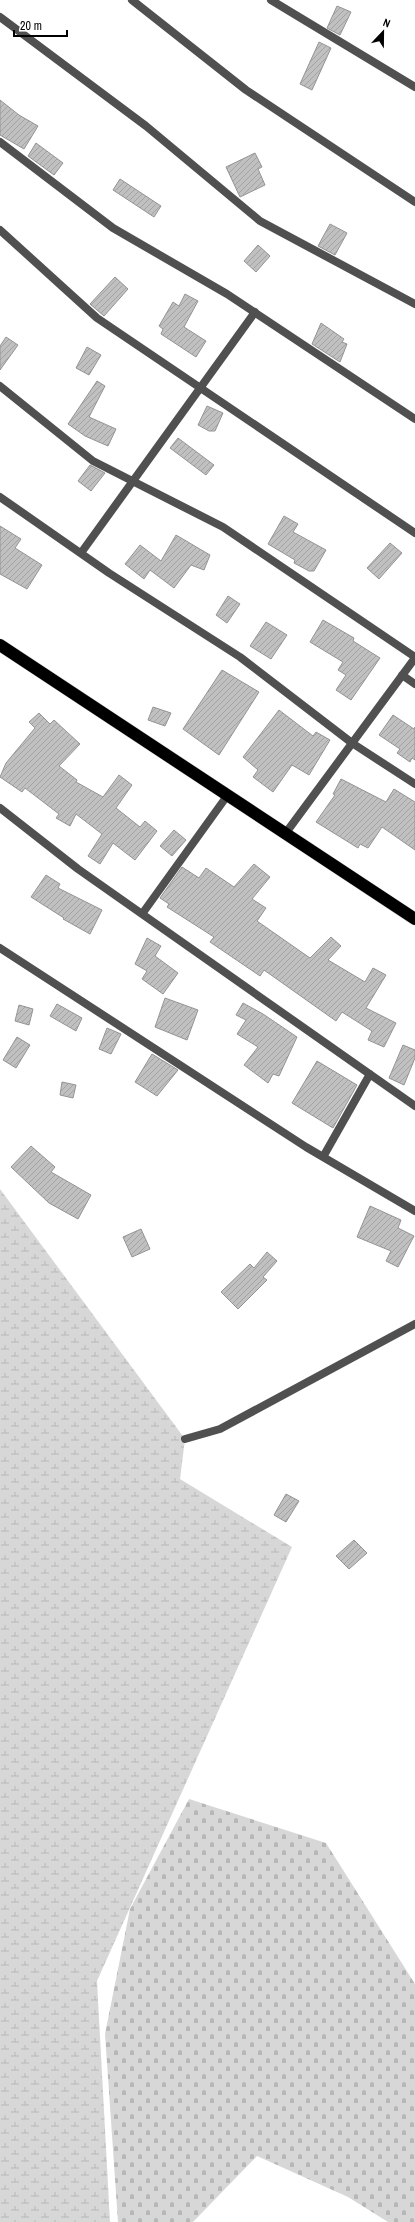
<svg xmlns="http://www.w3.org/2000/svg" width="415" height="2222" font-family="'Archivo Narrow',sans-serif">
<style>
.wetland{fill:url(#wetland-marsh)}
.cemetery{fill:url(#cemetery-stones)}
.building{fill:url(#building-hatch);stroke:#949494}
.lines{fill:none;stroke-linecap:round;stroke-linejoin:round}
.highway-casing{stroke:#dbdbdb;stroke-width:13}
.street{stroke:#505050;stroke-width:8}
.highway{stroke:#000;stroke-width:12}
</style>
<defs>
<pattern id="wetland-marsh" width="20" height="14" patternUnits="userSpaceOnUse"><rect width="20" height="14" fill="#d7d7d7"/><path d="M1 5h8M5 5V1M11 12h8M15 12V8" fill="none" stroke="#b7b7b7"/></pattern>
<pattern id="cemetery-stones" width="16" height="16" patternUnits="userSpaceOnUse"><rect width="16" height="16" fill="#d7d7d7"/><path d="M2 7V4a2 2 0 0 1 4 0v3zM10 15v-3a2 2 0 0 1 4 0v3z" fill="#b7b7b7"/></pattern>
<pattern id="building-hatch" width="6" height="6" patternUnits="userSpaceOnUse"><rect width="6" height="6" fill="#c0c0c0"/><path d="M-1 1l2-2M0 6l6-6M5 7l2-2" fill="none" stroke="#a3a3a3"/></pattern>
</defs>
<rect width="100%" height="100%" fill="#fff"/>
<path class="wetland" d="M0,1189L185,1439L180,1479L292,1547L97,1981L110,2222H0Z"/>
<path class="cemetery" d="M189,1799L326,1843L415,1984V2222H388L348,2197L257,2156L193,2222H118L105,2034L130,1909Z"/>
<path class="building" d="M337,6L351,12L340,35L327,28Z
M319,42L331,48L312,90L300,84Z
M0,100L19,115L38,126L24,149L0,135Z
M36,143L63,163L54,175L28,156Z
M255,153L262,167L258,169L265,185L240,197L226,167Z
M120,179L161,206L154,217L113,190Z
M330,224L347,233L335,255L318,246Z
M258,245L270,256L256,272L244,261Z
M115,277L128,289L104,316L90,304Z
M185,294L198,301L184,327L206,341L196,357L161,334L163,329L159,326L173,302L179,306Z
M321,323L344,339L342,342L347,344L340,362L312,344Z
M6,337L18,345L0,370V346Z
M87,347L101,355L89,375L76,368Z
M97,381L105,386L89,417L116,429L108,446L85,436L68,424Z
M207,406L223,413L215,431H209L198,425Z
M178,438L214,465L206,475L170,448Z
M90,465L105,473L91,491L78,481Z
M284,516L298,524L293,532L326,550L314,571H309L294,563L295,560L268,544Z
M0,526L21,539L15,548L42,565L27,589L0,574Z
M176,535L210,555L204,570L191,565L174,588L150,570L144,579L125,564L140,545L161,561Z
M390,543L402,553L379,579L367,568Z
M228,596L240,604L227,623L216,615Z
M323,620L354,638L353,641L380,658L351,700L336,690L346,675L338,670L343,662L310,642Z
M266,622L287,635L271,659L250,646Z
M222,670L259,692L219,755L183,729Z
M153,707L171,713L165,726L148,720Z
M279,710L313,736L316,732L330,740L309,775L292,765L273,792L253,777L258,770L243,757Z
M39,713L50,724L54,720L80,744L59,766L77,780L76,782L103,797L119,775L132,785L116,808L140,827L145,821L157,831L135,860L113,843L100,864L88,856L102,834L76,814L70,826L56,818L59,814L25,788L22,792L0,777L6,763L35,728L29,722Z
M393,715L414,729L415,727V760L412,758L410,762L397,753L400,749L379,735Z
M341,779L386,802L394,789L415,802V850L382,827L368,848L360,844L358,848L316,822L335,795L333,794Z
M174,830L186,840L172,856L160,846Z
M254,864L270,877L252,899L266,908L257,921L310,958L331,937L341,946L328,960L365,982L373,968L386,975L366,1008L396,1023L384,1047L368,1040L372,1031L342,1012L336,1021L264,970L260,976L210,942L214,937L167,907L169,904L160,898L182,867L199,878L206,868L234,887Z
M46,875L60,884L58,888L102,910L90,934L63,919L64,918L31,897Z
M147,938L161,946L155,956L178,973L163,994L142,979L147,971L135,964Z
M165,998L198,1010L187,1040L155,1027Z
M243,1003L263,1014L297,1037L279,1076L273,1074L268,1083L244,1065L258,1047L237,1034L246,1020L236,1015Z
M57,1004L82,1018L76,1031L50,1016Z
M19,1005L33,1009L29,1025L15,1021Z
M107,1028L121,1034L111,1054L99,1049Z
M17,1037L30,1045L16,1068L3,1060Z
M403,1045L415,1050V1058L404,1085L389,1078Z
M152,1054L178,1070L157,1096L135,1082Z
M317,1061L357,1085L333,1128L292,1103Z
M62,1082L76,1085L73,1098L60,1095Z
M31,1146L55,1167L51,1172L91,1195L78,1219L49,1203L11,1167Z
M370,1206L401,1220L398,1228L414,1236L398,1267L386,1261L391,1251L357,1237Z
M141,1229L150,1249L132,1257L123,1237Z
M267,1252L277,1261L263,1277L267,1280L238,1309L221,1292L250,1264L254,1268Z
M286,1494L299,1501L286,1522L274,1515Z
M354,1540L367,1553L349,1569L336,1556Z"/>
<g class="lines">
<defs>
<path id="highway" d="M0,645L415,919"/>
</defs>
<use href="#highway" class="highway-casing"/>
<path class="street" d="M132,0L246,90L415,202
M271,0L415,87
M0,17L146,126L260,221L415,304
M0,142L113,228L227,294L415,419
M0,230L97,318L415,533
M0,386L93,461L223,527L415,657
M0,497L109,573L240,657L352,743L415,784
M81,553L255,312
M402,675L415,684
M0,808L78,869L415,1106
M285,834L415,658
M142,914L227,796
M0,948L306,1147L415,1211
M323,1157L370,1074
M185,1439L220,1429L415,1324"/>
<use href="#highway" class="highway"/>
</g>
<g transform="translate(383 32) rotate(22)" stroke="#ffffff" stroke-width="3" paint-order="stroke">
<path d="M0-3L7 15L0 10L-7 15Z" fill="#000000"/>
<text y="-6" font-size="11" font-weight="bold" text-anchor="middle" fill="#000000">N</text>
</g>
<path d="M14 30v6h53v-6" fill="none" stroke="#000000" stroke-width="2"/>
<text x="20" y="30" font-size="12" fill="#000000" stroke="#ffffff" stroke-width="3" paint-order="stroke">20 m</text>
</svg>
